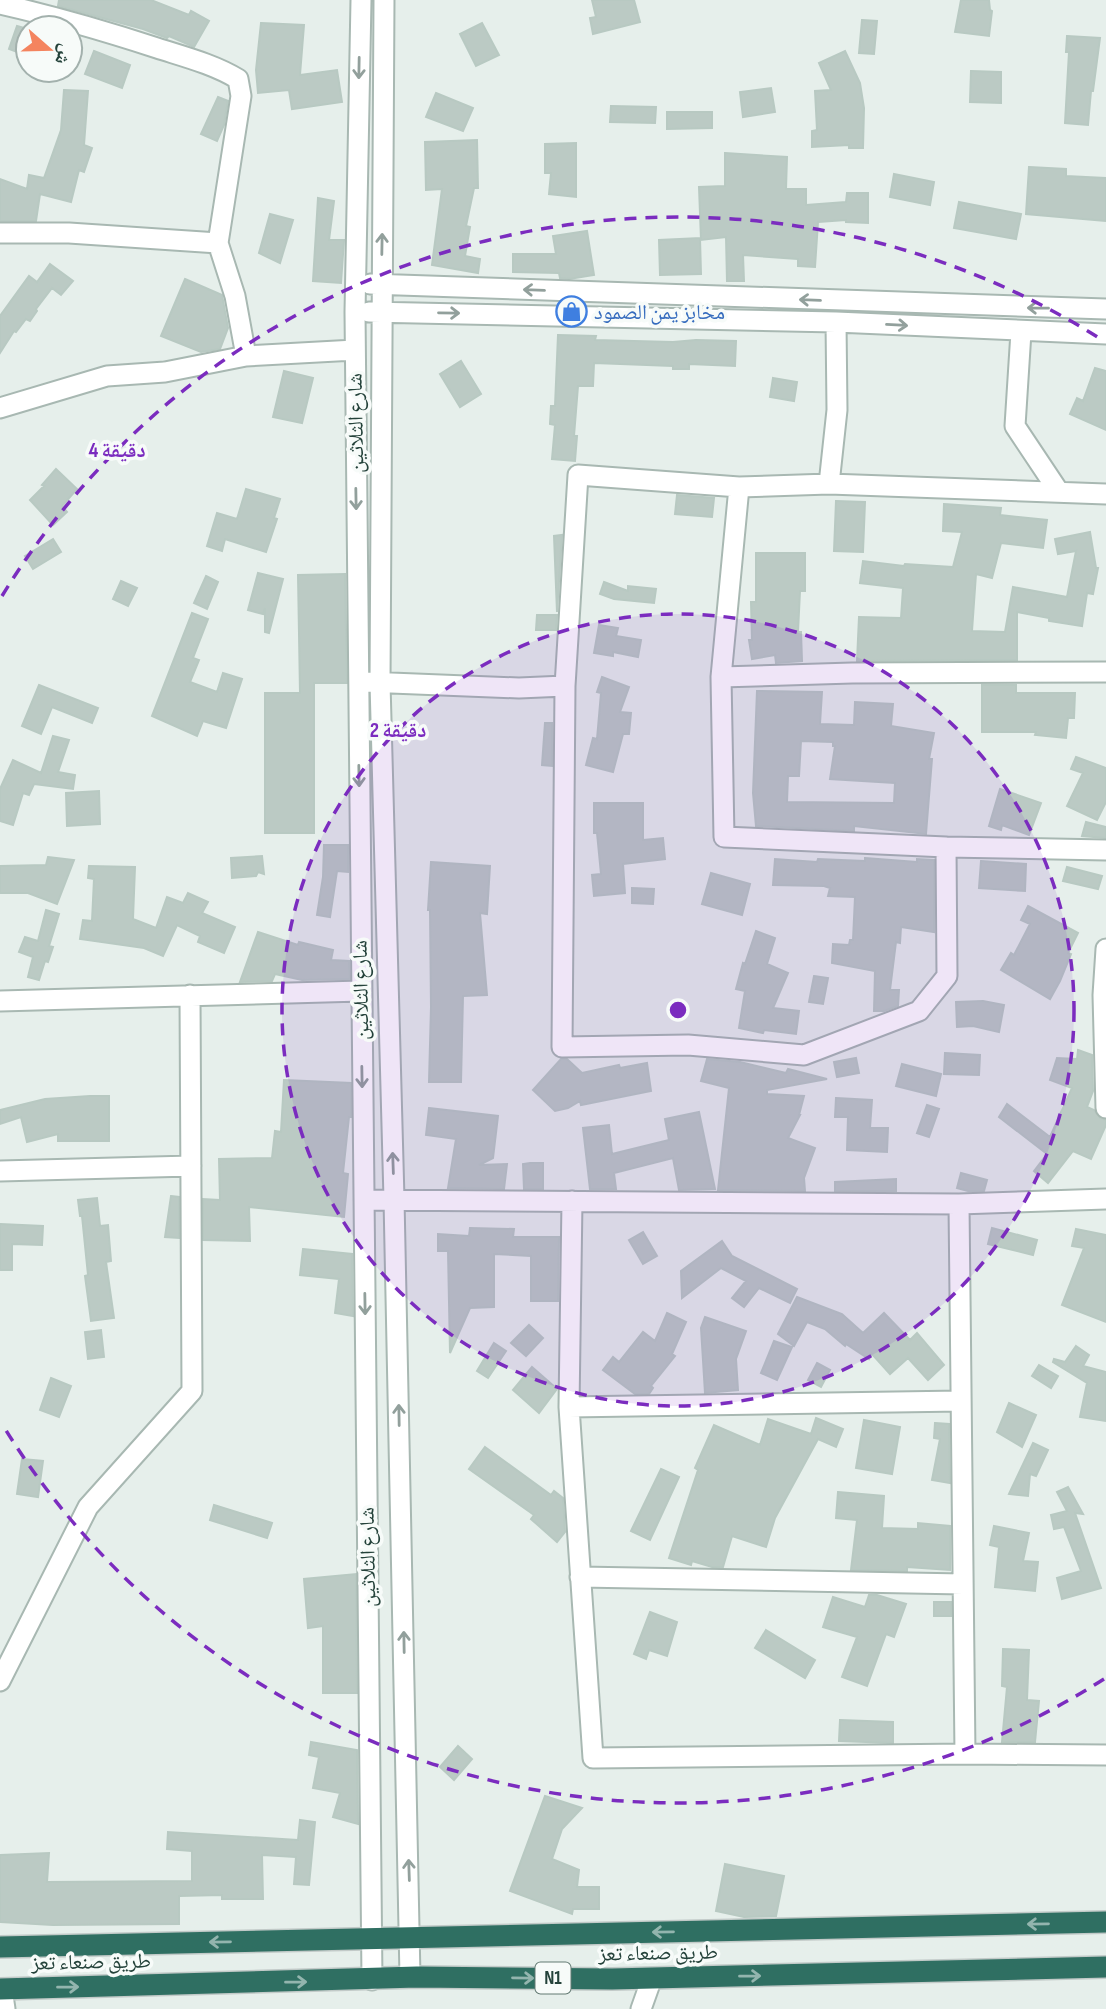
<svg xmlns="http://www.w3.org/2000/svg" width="1106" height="2009" font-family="'Sofia Sans Condensed','Noto Naskh Arabic',sans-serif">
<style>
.building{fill:#bbcac4;stroke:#b8c9c2;stroke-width:2;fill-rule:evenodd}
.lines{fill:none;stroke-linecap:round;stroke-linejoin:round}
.minor-casing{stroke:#a8b8b2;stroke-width:23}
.highway-casing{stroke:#c2cac8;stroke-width:24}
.minor{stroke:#fff;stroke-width:19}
.highway{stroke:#2f6f62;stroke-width:21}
.oneway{stroke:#92a09c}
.oneway2{stroke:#93b5ae}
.ring{fill:none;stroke:#7b2cbf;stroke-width:3.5;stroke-dasharray:12 9}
.labels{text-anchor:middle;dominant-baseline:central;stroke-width:7;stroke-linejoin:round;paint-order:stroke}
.shield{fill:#f7fbf9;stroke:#637a73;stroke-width:2}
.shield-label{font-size:19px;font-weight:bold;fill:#24423a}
.shop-label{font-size:21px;fill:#366cbe;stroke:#f7fbf9;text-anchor:start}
.street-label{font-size:21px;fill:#24423a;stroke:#f7fbf9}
.centre{fill:#7b2cbf;stroke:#f7fbf9;stroke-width:3.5}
.ring-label{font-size:21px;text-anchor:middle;font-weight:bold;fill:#7b2cbf;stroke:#f7fbf9;stroke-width:7;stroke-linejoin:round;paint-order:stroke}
</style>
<rect width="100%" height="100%" fill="#e6efeb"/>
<path class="building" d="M59,0H151L189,15L191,11L209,21L194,47L169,36L167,38L143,29L58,6Z
M592,0H634L640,22L593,34L590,18L596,17Z
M961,0H989L990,10L992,11L989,36L955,32Z
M862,20L877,21L874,54L859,53Z
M261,23L304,25L300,75L337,70L342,102L292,109L289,90L258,93L256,70Z
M482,23L499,55L476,66L460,34Z
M17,26L28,29V56L9,49Z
M1067,36L1100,38L1093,91H1091L1088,125L1065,123L1069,52H1066Z
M94,51L130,65L122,88L85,74Z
M845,51L860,83L864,108L863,148H849V145L812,147V131L817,130L815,91L831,90L819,63Z
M971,71L1001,72V103L970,102Z
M771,88L775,112L743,117L740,92Z
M64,90L88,91L84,145L92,148L84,172L79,170L71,202L40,194L36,221H0V179L27,189L29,175L44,178L61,130Z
M436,93L473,108L463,131L426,117Z
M218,97L228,101L224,125L217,141L201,134Z
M611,106L656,107L655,123L610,122Z
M667,112H712V128L667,129Z
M477,140L478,188H474L466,226L470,227L465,256L480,259L478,273L432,265L442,189L426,190L425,142Z
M576,143V197L549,194L551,173H545V144Z
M725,153L787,157L786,189H806V205L846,202L847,193H868V223L846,222V220L818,222L815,267L798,266V259L743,255L744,281H727L726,237L701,240L699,187L725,186Z
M1029,167L1066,169V176L1106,178V221L1026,214Z
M894,174L934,182L930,205L890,197Z
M318,198L334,201L329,240H344L341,283L313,281Z
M959,202L1021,214L1016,239L954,228Z
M270,214L293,220L280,263L259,253Z
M587,231L594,275L569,279L560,278L559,273L513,272V254H556L553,236Z
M700,238L701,274L660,275L659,240Z
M50,264L73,281L61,295L52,288L36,309L37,311L30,321L26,319L16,332L14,331L0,353V316L29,276L37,282Z
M185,279L222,295L228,328L220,349L201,352L161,336Z
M558,335L596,336L595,340L673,342L696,340L736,341L735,366L689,364V369H673V366L594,363L593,386H578L574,436H577L575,461L552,459L555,425L550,424L551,406H555Z
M461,361L481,394L460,407L440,374Z
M1095,368L1106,371V430L1070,414L1077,398L1083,401Z
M284,371L313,378L302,423L273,417Z
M773,378L797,382L794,401L770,397Z
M56,469L77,489L62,506L67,512L53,525L30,500L44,486L42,485Z
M246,489L280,499L274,518L277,519L266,552L225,539L222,551L207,546L217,513L237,519Z
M677,495L714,498L712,517L675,514Z
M836,501L865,502L863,552L834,551Z
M944,504L1001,508L1000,515L1047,520L1043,548L1001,543L992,578L976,574L972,631L1005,632L1013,587L1067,597L1076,551L1058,554L1055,539L1090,532L1096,568H1098L1093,594L1087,593L1082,626L1049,621V618L1017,612V660L857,661L859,617L901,618L903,588L860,583L863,561L904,566L905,564L953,567L962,532L943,531Z
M562,535L557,612L554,536Z
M53,539L61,552L33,569L25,556Z
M756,553H805V591H800L798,632H801L802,661L776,663L775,655L752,659L749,640H752L751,602H756Z
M258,573L283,579L269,633L265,632V608L263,614L248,610Z
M345,574L347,683H314V833H265V693H300L298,575Z
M206,576L218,582L207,609L194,603Z
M121,581L137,588L128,606L113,599Z
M604,582L628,591V586L656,589L654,603L614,599L600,594Z
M192,613L208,619L193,658L199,660L190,682L217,692L223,673L242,679L226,728L203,721L197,736L152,716Z
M537,615H557L556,630H536Z
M599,625L618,628L616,636L641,640L638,657L613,652V656L594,653Z
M602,677L629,687L620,712L631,713L629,734H623L613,772L586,765L593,738L597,739L601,693L597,692Z
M39,685L98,708L92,723L52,707L41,734L22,726Z
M982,685H1016V693H1075L1074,718H1068L1066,738L1035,735L1036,732H982Z
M757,691L822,692L820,724L854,725L855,702L893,704L891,726L934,733L929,759H932L926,834L854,826V831L756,826L753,793ZM801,741L833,742V746H835L830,779L895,783L894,803L787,802L788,776H799Z
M545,723H552V766L542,765Z
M53,736L69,740L58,772L75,775L73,789L34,784L29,795L23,793L13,825L0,821V789L13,760L41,773Z
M1076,757L1106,768V802L1097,820L1067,806L1083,773L1071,769Z
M1000,789L1041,803L1029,835L1002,825L1001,830L989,826Z
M99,791L100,824L67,826L66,793Z
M594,803H643V840L663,838L665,859L623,864L625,893L594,896L592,875L601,874L597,833H594Z
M1086,822L1106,827V838L1082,836Z
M324,845H348V872L337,871L330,917L317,915L323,877Z
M262,856L264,874L258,872L256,876L232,878L231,858Z
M48,857L74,860L57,904L28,893H0V866L46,865Z
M865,858L917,862V859L934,860V932L901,927L900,943L896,942L890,990H899L898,1006L884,1011H874L875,971L832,963L833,944L849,945L850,940H853L855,897L828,896L830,888L824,886L773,885L775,859L817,862L818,859L865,861Z
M981,861L1026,864L1025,891L979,888Z
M431,862L490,866L487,914L480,913L487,995L463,996L461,1082H429L431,1007L430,910H428Z
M89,866L135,867L133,919L156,928L167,897L183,903L188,893L208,902L202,913L235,927L224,953L198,942L200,936L177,925L163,956L144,948L80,939L83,920L92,921L94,879L88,878Z
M1067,867L1102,876L1098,889L1063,881Z
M711,873L750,884L742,915L702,904Z
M632,888L654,889L653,904L632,903Z
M1028,906L1078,933L1068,953L1071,954L1060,981L1050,999L1001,970L1011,953L1014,955L1030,924L1021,920Z
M46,910L59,914L49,946L53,947L48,962L45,961L39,980L28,977L33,957L19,952L25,937L38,941Z
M756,931L775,938L767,964L788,973L773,1008L799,1011L796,1034L764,1030L763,1033L739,1028L745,991L736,989L743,963L745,964Z
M258,932L298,945L299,942L333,950L331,960L349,961L350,979L302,980L275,974L272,981L240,982Z
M814,976L828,978L823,1004L809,1002Z
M983,1001L1004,1005L999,1032L973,1026L957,1027L956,1002Z
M1078,1050L1092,1055L1093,1091L1087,1107L1094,1110L1100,1118L1106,1120V1125L1091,1159L1073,1151L1048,1183L1034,1171L1047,1154L999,1117L1007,1104L1050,1137L1072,1088L1050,1080L1057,1058L1077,1059Z
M945,1053L980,1055L979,1075L944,1074Z
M856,1058L859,1073L837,1077L834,1062Z
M561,1059H567L582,1073L619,1065L620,1068L647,1063L651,1091L581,1105L580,1101L568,1108L555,1111L533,1090Z
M707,1059L740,1062L786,1073L788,1069L827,1079L767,1090V1094L804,1096L799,1115H800L788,1138L815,1148L804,1178L805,1191L718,1190L729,1088L701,1081Z
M902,1064L941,1074L936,1096L896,1086Z
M284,1080L351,1083V1117H349L343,1173L348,1174L344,1217L249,1207L250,1241L203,1240V1199L220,1200L219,1159L272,1158L275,1131L281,1132Z
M90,1096H109V1141H58V1134L27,1142L21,1117L0,1124V1110L45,1099Z
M836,1098L872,1100L870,1128H888L887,1152L847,1150L848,1117H835Z
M927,1105L939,1109L929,1137L917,1133Z
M429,1108L498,1116L493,1158L479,1165L507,1164L504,1189L448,1188L456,1139L426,1135Z
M699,1112L715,1189L679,1190L673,1158L614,1173L616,1189H590L583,1128L609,1125L612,1154L669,1140L665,1119Z
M530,1163H543V1189H524L523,1164Z
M961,1173L987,1180L984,1191H968L957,1188Z
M896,1179V1191H835V1182Z
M171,1196L179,1197V1238L165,1237Z
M97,1198L100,1226L108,1225L111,1261L106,1262L114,1318L91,1321L85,1276L88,1275L82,1216H80L78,1200Z
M0,1224L43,1226L42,1245L12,1244V1270H0Z
M470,1228L514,1229L513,1237H559L558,1301H531V1256L494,1254V1307L470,1308L450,1353L448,1251H438V1234L469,1236Z
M992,1228L1037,1240L1033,1255L988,1244Z
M1076,1229L1106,1235V1322L1062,1305L1084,1248L1072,1246Z
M643,1232L657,1256L643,1264L629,1240Z
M722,1241L732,1256L797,1289L790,1303L759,1288L744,1307L732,1298L746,1281L721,1268L682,1298L681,1271Z
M303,1249L352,1254L353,1316L335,1313L339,1279L300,1275Z
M797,1297L842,1314L863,1333L884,1313L910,1340L917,1333L944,1365L928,1380L908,1358L890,1374L872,1354L869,1359L846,1344L845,1346L825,1329L807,1322L794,1346L778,1334Z
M667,1313L686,1322L672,1354L675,1356L651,1386L653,1388L649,1394H635L603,1370L613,1357L619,1362L643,1332L655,1341Z
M705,1317L746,1331L736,1359L738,1390L705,1393L701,1328Z
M529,1325L543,1338L526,1356L511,1343Z
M101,1330L104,1357L88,1359L85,1332Z
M774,1341L792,1347L777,1380L761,1373Z
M494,1343L506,1351L488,1378L477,1371Z
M1076,1346L1089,1355L1083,1366L1106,1372V1421L1080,1417L1087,1383L1053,1362L1054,1359L1065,1362Z
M817,1363L830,1370L821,1387L808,1380Z
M1039,1365L1058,1376L1051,1388L1032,1376Z
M532,1367L557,1389L539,1413L513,1390Z
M51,1378L71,1386L59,1417L40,1410Z
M1009,1403L1036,1415L1022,1447L997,1432Z
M816,1418L843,1429L836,1447L818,1439L775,1518L766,1547L732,1536L723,1567H712L692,1561L691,1565L669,1558L698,1470L695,1468L714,1425L760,1445L768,1419L811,1434Z
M864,1420L900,1427L892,1474L856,1468Z
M935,1423L949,1424L950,1483L932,1480L940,1439L934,1438Z
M1033,1443L1048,1450L1036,1476L1030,1474L1028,1496L1009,1494Z
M485,1447L551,1495L554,1491L563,1498L565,1532L557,1542L531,1519L534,1515L469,1469Z
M22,1459L43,1461L38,1497L17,1494Z
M661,1469L679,1477L650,1540L631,1531Z
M1068,1487L1083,1514L1075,1513L1101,1588L1062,1599L1057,1578L1081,1571L1064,1527L1054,1529L1051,1515L1067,1511L1057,1492Z
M838,1492L884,1496L882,1528L918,1529V1523L950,1526V1570L907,1567V1571L851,1570L857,1520L836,1518Z
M214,1505L272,1523L267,1538L210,1520Z
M994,1526L1029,1533L1023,1561L1038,1562L1035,1591L995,1587L999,1547L990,1545Z
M356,1574L357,1693H323V1626L308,1628L304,1579Z
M869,1595H877L906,1604L894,1637L886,1634L867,1686L842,1677L857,1637L823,1627L833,1597L865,1607Z
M934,1602H951V1616H934Z
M650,1612L677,1622L667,1656L649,1650L646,1659L634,1654Z
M766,1630L815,1660L805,1678L755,1648Z
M1003,1649L1029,1650L1027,1700L1039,1701L1035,1742H1002L1007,1687L1002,1686Z
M840,1720L893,1722V1743L839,1741Z
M311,1742L357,1750L358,1824L333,1817L340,1793L313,1788L319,1757L309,1755Z
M458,1746L472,1759L454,1780L440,1767Z
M545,1796L582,1808L562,1829L552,1859L579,1870L577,1887H599V1909H573L572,1914L510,1891Z
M300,1820L315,1822L309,1885L294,1884L296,1857L262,1855L263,1899H222V1895L179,1896V1924L53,1925L0,1922V1855L49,1853L47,1882L192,1881V1851L167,1849L168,1832L298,1840Z
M725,1864L784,1876L776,1916L744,1917L716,1911Z"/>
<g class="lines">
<defs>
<path id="minor" d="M361,0L355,312L372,1980
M384,0L380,683L394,1199L410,1977
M0,4C53,16 105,31 157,48C185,57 213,64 238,79L241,96L218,243
M0,233H69L218,243L235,296L246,356
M370,284L1106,309
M369,312L836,322L1106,334
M1021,332L1015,426L1059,492
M0,408L107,376L165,372L246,356L355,350
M829,484L837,410L836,322
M739,487L721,677L852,673L1106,672
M1106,494L829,484L739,487L578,475L565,686L562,1047L688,1045L804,1055L919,1011L947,976L946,847L1106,850
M721,677L724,837L946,847
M366,682L519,688L565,686
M1106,949L1103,995L1106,1108
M0,1001L361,991
M0,1171L191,1166
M364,1200L959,1204L1106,1199
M572,1201L569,1407L593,1758L965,1754
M959,1204L965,1754L1106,1755
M569,1407L961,1401
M580,1577L963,1584
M0,1681L88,1507L192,1391L190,995
M2,1989L5,2009
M641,2009L652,1978"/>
<path id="highway" d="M0,1947L1106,1922
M0,1989L417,1977L612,1979L1106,1967"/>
</defs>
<use href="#minor" class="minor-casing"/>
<use href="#highway" class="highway-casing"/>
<use href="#minor" class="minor"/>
<use href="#highway" class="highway"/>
</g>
<defs><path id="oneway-shaft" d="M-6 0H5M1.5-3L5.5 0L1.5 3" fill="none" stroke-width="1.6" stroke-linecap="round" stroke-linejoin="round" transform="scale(1.75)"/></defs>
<g class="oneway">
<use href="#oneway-shaft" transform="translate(359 68) rotate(91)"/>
<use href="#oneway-shaft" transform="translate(382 244) rotate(-89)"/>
<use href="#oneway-shaft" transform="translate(534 290) rotate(-178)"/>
<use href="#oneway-shaft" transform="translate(810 300) rotate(-178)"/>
<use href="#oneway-shaft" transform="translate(1038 308) rotate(-179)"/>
<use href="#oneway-shaft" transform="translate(449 313) rotate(1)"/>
<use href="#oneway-shaft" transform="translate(897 325) rotate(3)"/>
<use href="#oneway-shaft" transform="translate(356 499) rotate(89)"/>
<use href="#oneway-shaft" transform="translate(359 776) rotate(89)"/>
<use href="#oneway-shaft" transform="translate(362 1077) rotate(89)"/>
<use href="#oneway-shaft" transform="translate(393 1163) rotate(-92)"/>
<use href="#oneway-shaft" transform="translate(365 1304) rotate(89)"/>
<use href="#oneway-shaft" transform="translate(399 1415) rotate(-91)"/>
<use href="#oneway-shaft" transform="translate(404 1642) rotate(-91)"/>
<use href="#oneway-shaft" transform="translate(409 1870) rotate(-92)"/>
</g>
<g class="oneway2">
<use href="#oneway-shaft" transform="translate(1038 1924) rotate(179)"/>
<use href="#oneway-shaft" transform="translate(663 1932) rotate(179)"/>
<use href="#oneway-shaft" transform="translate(220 1942) rotate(179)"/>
<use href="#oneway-shaft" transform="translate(750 1976) rotate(-1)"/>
<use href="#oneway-shaft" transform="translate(523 1978) rotate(1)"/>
<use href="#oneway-shaft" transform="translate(296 1982) rotate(-1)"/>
<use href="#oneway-shaft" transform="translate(68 1987) rotate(-1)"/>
</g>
<circle cx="678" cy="1010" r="396" fill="#7b2cbf" fill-opacity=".12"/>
<g class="ring">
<circle cx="678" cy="1010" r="396"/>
<path d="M1104 1679A793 793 0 0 1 2 1424M2 596A793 793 0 0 1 1104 341"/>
</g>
<defs>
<symbol id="shop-ring" viewBox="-11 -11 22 22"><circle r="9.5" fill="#f7fbf9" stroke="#3f7fe0" stroke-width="1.5"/><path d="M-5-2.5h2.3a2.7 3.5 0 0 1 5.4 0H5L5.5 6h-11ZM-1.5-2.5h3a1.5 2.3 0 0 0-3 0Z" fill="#3f7fe0"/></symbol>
</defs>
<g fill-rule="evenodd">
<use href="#shop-ring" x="554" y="294" width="35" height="35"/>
</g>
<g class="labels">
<rect class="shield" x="535.5" y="1962.5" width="35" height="31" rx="5"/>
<g class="shield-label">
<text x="553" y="1978">N1</text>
</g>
<g class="shop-label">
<text x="594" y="312">مخابز يمن الصمود</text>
</g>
<g class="street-label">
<text transform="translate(356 423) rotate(-91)">شارع الثلاثين</text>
<text transform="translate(361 990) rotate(-91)">شارع الثلاثين</text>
<text transform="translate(368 1557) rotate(-91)">شارع الثلاثين</text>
<text transform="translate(658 1953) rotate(-1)">طريق صنعاء تعز</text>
<text transform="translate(91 1962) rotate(-1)">طريق صنعاء تعز</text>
</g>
</g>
<circle cx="678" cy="1010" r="10" class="centre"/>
<g class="ring-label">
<text x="117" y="457">4 دقيقة</text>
<text x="398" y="737">2 دقيقة</text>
</g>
<g transform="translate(49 49) rotate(110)"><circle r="33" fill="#f7fbf9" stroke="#a3b1ad" stroke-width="2"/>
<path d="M0-5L12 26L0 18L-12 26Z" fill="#f4845f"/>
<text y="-10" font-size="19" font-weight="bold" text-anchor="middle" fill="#24423a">ش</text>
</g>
</svg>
